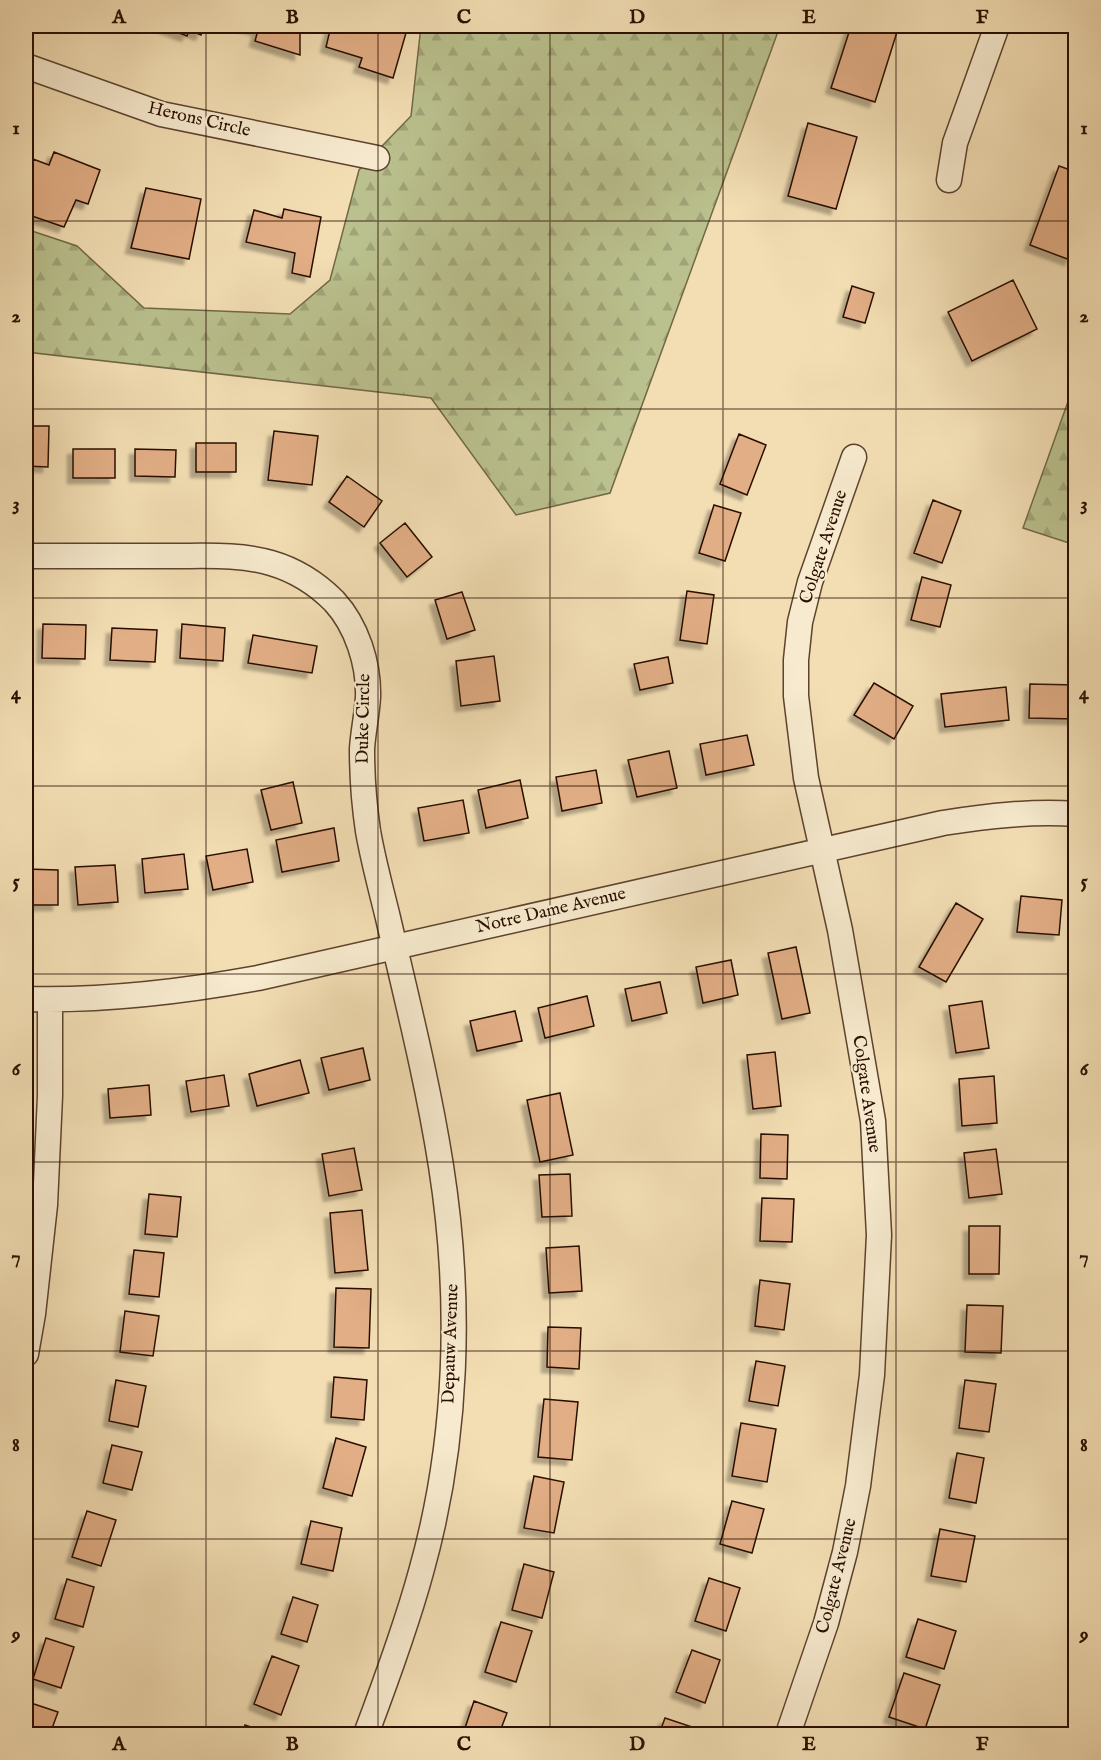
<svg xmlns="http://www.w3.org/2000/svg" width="1101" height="1760" font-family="'IM FELL English',serif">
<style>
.forest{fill:url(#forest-firs);stroke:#726847;stroke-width:1.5}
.building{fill:#e2ae86;stroke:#290f00;stroke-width:1.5;filter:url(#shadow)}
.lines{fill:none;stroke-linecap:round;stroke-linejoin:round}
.street-casing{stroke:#5c432d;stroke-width:27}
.street{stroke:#f7eace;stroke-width:24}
.grid{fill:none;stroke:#290f00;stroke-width:1.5;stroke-opacity:0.55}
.labels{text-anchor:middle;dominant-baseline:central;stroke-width:4.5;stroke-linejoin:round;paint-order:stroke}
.street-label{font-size:18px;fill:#290f00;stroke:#f7eace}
.neatline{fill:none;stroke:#290f00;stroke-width:2}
.grid-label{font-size:20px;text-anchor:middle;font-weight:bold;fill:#290f00}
</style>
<defs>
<pattern id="forest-firs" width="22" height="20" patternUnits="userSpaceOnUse" patternTransform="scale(1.5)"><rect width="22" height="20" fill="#bac18e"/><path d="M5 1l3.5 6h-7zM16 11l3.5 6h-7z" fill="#a0a579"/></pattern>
<filter id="shadow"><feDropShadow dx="-5.5" dy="5.5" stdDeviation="1.5" flood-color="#0004"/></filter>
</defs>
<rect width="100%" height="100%" fill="#f3deb4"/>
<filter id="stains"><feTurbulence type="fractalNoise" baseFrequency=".00333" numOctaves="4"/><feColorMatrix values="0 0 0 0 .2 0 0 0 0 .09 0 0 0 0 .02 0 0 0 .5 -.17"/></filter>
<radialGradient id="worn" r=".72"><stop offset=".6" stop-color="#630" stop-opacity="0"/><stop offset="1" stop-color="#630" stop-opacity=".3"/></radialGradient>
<path class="forest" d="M421,26H780L610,493L516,515L431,398L26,352V229L77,246L144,308L290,314L330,280L359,170L411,116Z
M1075,382V545L1023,528Z"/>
<path class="building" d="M161,26H204L201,35L189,30L187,36Z
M243,26H300V55L255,41L258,30Z
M331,26H408L393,78L359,67L362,58L326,47Z
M851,26H876L897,32L875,102L831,88Z
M808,123L857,137L836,209L788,196Z
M54,152L100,170L88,204L76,200L64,227L26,214V181L33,159L49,165Z
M1059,166L1076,172V245L1070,260L1030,245Z
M146,188L201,199L189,259L131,248Z
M284,209L321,217L310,277L292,273L295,253L246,242L254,210L282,218Z
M1013,280L1037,329L972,361L948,312Z
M852,286L874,293L865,323L843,317Z
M26,426H49L48,467L26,466Z
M274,431L318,436L312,485L268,480Z
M739,434L766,445L747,495L720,484Z
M196,443H236V472H196Z
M73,449H115V478H73Z
M135,449L176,450L175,477L135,476Z
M347,476L382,501L364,527L329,502Z
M933,500L961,511L942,563L914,553Z
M714,505L741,513L725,561L699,553Z
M405,523L432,557L407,577L380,543Z
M922,577L951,585L940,627L911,620Z
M687,591L714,595L707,644L680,640Z
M462,592L475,630L447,639L435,600Z
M43,624L86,625L85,659L42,658Z
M182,624L225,628L223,661L180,658Z
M112,628L157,630L155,662L110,660Z
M253,635L317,646L312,673L248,663Z
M494,656L500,701L461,706L456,661Z
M668,657L673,683L640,690L634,664Z
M874,683L913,706L894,739L854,715Z
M1030,684L1076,685V719L1029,718Z
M1006,687L1009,720L945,727L941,694Z
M747,735L754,765L706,775L700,744Z
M669,751L677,788L637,797L628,760Z
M596,770L602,803L562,811L556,777Z
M520,780L528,818L486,828L478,790Z
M293,782L302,823L271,830L261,790Z
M463,800L469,833L424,841L418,808Z
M334,828L339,861L282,872L276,840Z
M247,849L253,882L213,890L206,856Z
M184,854L188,889L145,893L142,859Z
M115,865L118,902L78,905L75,867Z
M26,869L58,870V905H26Z
M1021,896L1062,900L1059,935L1017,932Z
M956,903L983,919L946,982L919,967Z
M796,947L810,1013L782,1019L768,953Z
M731,960L738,995L703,1003L696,967Z
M660,982L667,1013L632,1021L625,989Z
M587,996L594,1026L545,1038L538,1008Z
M982,1001L989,1048L956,1053L949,1006Z
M515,1011L522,1041L477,1051L470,1021Z
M363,1048L370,1080L329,1090L321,1058Z
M775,1052L781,1106L753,1109L747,1055Z
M300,1060L309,1093L257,1106L249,1074Z
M224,1075L229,1106L191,1112L186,1081Z
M994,1076L997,1123L962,1126L959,1079Z
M149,1085L151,1115L110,1118L108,1089Z
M560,1093L573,1155L540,1162L527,1100Z
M761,1134L788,1135L787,1179L760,1178Z
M354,1148L362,1190L329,1196L322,1154Z
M996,1149L1002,1194L969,1198L964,1153Z
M570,1174L572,1216L542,1217L539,1175Z
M149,1194L181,1197L177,1237L145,1234Z
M762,1198L794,1199L792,1242L760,1241Z
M362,1210L368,1270L335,1273L330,1213Z
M969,1226H1000L999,1274H969Z
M579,1246L582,1291L549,1293L546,1248Z
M134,1250L164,1253L159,1297L129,1294Z
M760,1280L790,1284L784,1330L755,1326Z
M336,1288L371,1289L369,1348L334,1347Z
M967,1305L1003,1306L1001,1353L965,1352Z
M125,1311L159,1316L153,1356L120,1352Z
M548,1327L581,1328L579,1369L547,1367Z
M756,1361L785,1366L778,1406L749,1401Z
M334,1377L367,1380L364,1420L331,1417Z
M116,1380L146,1386L138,1427L109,1421Z
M965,1380L996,1384L989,1432L959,1428Z
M544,1399L578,1402L572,1460L538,1457Z
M741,1423L776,1429L767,1482L732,1476Z
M336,1438L366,1447L352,1496L323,1488Z
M112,1445L142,1452L132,1490L103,1483Z
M957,1453L984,1458L976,1503L949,1498Z
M534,1476L564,1482L554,1533L524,1528Z
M732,1501L764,1509L752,1553L720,1544Z
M87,1511L116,1520L101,1566L72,1557Z
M311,1521L342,1528L333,1571L301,1564Z
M940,1529L975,1536L966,1582L931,1576Z
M524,1564L554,1572L542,1618L512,1610Z
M709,1578L740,1588L726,1631L695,1621Z
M67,1579L94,1587L83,1627L55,1619Z
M293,1597L318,1605L307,1642L281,1634Z
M918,1619L956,1631L944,1669L906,1657Z
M501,1622L532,1631L516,1682L485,1672Z
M46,1638L74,1647L61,1688L33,1679Z
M692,1650L720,1660L705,1703L676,1692Z
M272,1656L299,1666L281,1715L254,1704Z
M904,1673L940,1685L925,1729L889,1717Z
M474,1701L507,1713L499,1734H463Z
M28,1702L58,1712L50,1734H26V1709Z
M665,1718L695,1728L693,1734H659Z
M245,1725L272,1734H242Z"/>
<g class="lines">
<defs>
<path id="street" d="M26,66L161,114L377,158
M949,180L955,143L997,26
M26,556C75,556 125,556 175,556C206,556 241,554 271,563C295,570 316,583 334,601C357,626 369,664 368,697C367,715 363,732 362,749C362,777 364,804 368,831C373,860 381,889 388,918C407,1000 428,1083 441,1166C462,1300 458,1441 421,1572C406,1627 386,1681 366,1734
M26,999C104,1001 181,992 258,978L943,823C988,816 1031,811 1076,814
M26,1354L33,1314L45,1205L50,1096V1000
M788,1734L826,1623L845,1552L858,1486L872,1375L879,1235L873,1121L840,930L806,778L796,696V660L800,622L810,582L854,457"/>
</defs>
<use href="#street" class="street-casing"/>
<use href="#street" class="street"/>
</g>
<path class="grid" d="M206,26V1734M378,26V1734M550,26V1734M723,26V1734M896,26V1734M26,221H1076M26,409H1076M26,598H1076M26,786H1076M26,974H1076M26,1162H1076M26,1351H1076M26,1539H1076"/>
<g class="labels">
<g class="street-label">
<text transform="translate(199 120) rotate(13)">Herons Circle</text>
<text transform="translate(824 547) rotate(-72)">Colgate Avenue</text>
<text transform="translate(364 719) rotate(-89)">Duke Circle</text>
<text transform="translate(551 911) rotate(-13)">Notre Dame Avenue</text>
<text transform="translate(866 1094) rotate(82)">Colgate Avenue</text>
<text transform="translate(451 1344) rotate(-88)">Depauw Avenue</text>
<text transform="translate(837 1576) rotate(-76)">Colgate Avenue</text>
</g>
</g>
<rect width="1101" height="1760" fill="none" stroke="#f3deb4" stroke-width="66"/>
<rect x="33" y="33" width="1035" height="1694" class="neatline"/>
<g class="grid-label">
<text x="119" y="23">A</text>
<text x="292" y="23">B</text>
<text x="464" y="23">C</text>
<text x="637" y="23">D</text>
<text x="809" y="23">E</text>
<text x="982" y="23">F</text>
<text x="16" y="134">1</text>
<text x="1084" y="134">1</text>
<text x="16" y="322">2</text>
<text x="1084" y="322">2</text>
<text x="16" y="510">3</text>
<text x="1084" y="510">3</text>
<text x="16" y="699">4</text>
<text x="1084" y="699">4</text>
<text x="16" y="887">5</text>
<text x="1084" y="887">5</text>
<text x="16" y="1075">6</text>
<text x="1084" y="1075">6</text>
<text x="16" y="1263">7</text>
<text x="1084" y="1263">7</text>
<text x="16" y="1451">8</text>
<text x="1084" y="1451">8</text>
<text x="16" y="1640">9</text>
<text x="1084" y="1640">9</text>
<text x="119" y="1750">A</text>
<text x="292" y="1750">B</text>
<text x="464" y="1750">C</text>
<text x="637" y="1750">D</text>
<text x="809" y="1750">E</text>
<text x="982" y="1750">F</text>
</g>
<rect width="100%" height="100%" filter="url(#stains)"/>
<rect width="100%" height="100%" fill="url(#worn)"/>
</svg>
